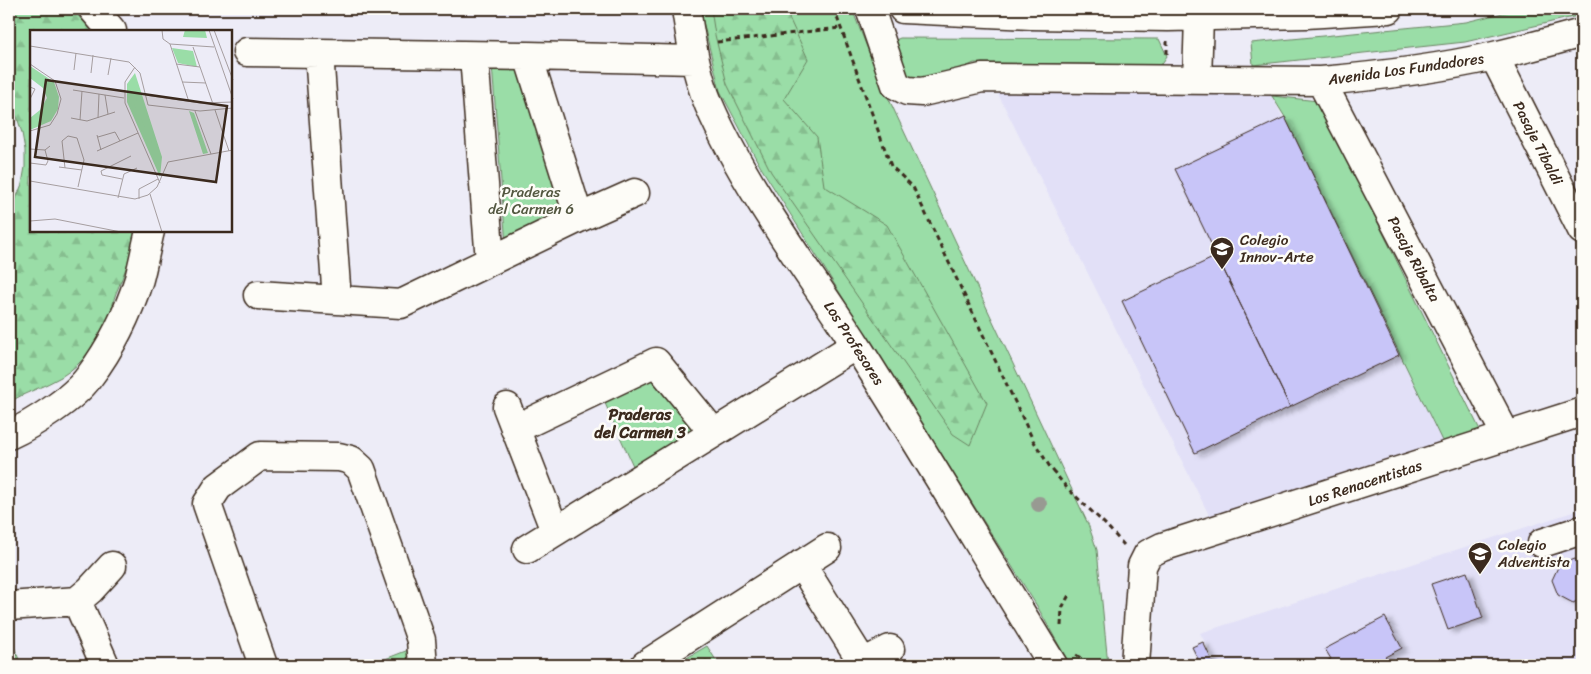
<svg xmlns="http://www.w3.org/2000/svg" width="1591" height="674" font-family="Sriracha,sans-serif">
<style>
.built{fill:#e2e0f7}
.green{fill:#9adda7;stroke:#6a8462}
.forest{fill:url(#forest-firs);stroke:#6a8462}
.building{fill:#c8c5f8;stroke:#3b2a1e;filter:url(#shadow)}
.lines{fill:none;stroke-linecap:round;stroke-linejoin:round}
.minor-casing{stroke:#3b2a1e;stroke-width:31}
.path{stroke:#3b2a1e;stroke-width:3;stroke-dasharray:5 4;stroke-linecap:butt}
.minor{stroke:#fdfcf7;stroke-width:28}
.tree{fill:#989a92}
.labels{text-anchor:middle;dominant-baseline:central;stroke-width:5;stroke-linejoin:round;paint-order:stroke}
.street-label{font-size:15px;fill:#3b2a1e;stroke:#fdfcf7}
.park-label{font-size:15px;fill:#535740;stroke:#fdfcf7}
.poi-label{font-size:15px;fill:#3b2a1e;stroke:#fdfcf7;text-anchor:start}
.neighbourhood-label{font-size:16px;font-weight:bold;fill:#3b2a1e;stroke:#fdfcf7}
.inset-road{fill:none;stroke:#a69ea0;stroke-width:1}
.view{fill:#3b2a1e;fill-opacity:0.15;stroke:#3b2a1e;stroke-width:2.5}
.inset-edge{fill:none;stroke:#3b2a1e;stroke-width:2.5}
</style>
<defs>
<pattern id="forest-firs" width="22" height="20" patternUnits="userSpaceOnUse" patternTransform="scale(1.25)"><rect width="22" height="20" fill="#9adda7"/><path d="M5 1l3.5 6h-7zM16 11l3.5 6h-7z" fill="#86be8f"/></pattern>
<filter id="shadow"><feDropShadow dx="5.5" dy="3" stdDeviation="2.5" flood-color="#0004"/></filter>
</defs>
<rect width="100%" height="100%" fill="#edecf7"/>
<filter id="ink" filterUnits="userSpaceOnUse"><feTurbulence type="fractalNoise" baseFrequency=".02" numOctaves="2"/><feDisplacementMap in="SourceGraphic" scale="10" xChannelSelector="R" yChannelSelector="G"/><feConvolveMatrix kernelMatrix="1 2 1 2 8 2 1 2 1" color-interpolation-filters="sRGB"/></filter>
<g filter="url(#ink)">
<path class="built" d="M997,92L1272,96L1444,445L1211,519Z
M1582,509V665H1217L1200,633Z"/>
<path class="green" d="M700,9H852L879,78L1088,524L1097,550L1108,665H1070L1037,606L760,166L720,91Z
M1519,9H1582V15L1465,42L1253,65L1251,43L1466,22Z
M900,38L1159,39L1167,56L1161,65L974,63L923,87L902,90L887,44Z
M492,65L520,66L566,217L506,245Z
M1272,96L1318,101L1481,432L1444,445L1285,117Z
M652,378L695,430L634,468L604,401Z
M9,633L21,665H9Z
M707,646L719,665H675Z
M416,647L418,665H370Z"/>
<path class="forest" d="M9,9H72L92,31H31V231H137C132,253 125,272 116,293C113,300 113,308 110,315C101,340 84,363 61,377C44,387 26,392 9,402V216L22,184L25,167V150L22,133L17,117L9,104Z
M711,9H785L808,59L784,99L817,137L824,186L887,225L987,403L970,445L953,434L771,172L727,84L715,35Z"/>
<path class="building" d="M1285,117L1399,355L1290,407L1175,169Z
M1217,256L1290,407L1195,453L1122,301Z
M1575,559L1582,562V613L1577,601L1573,603L1558,595L1552,580L1559,565Z
M1467,572L1483,618L1448,630L1431,584Z
M1385,617L1402,648L1385,657L1390,665H1318L1331,659L1325,649Z
M1203,642L1214,665H1201L1192,647Z
M1542,659L1545,665H1530Z"/>
<g class="lines">
<defs>
<path id="minor" d="M93,9L112,31
M686,9C691,41 696,74 709,105C745,188 806,268 856,345C923,450 987,558 1053,665
M870,9L896,85L907,91L922,92L982,78L1321,81C1379,76 1437,69 1494,56C1524,49 1553,41 1582,33
M903,9L1031,15L1168,17L1306,14L1389,9
M247,52L528,56L694,60
M319,53L337,300
M474,56L490,261
M528,56L579,218
M1494,56L1582,230
M1197,80L1199,17
M1321,81L1507,437
M258,295L401,304L579,218L635,193
M507,407L555,531
M515,429L656,362L714,433
M9,435C33,424 73,399 89,377C110,349 128,314 139,279C143,264 146,247 150,231
M1542,543L1582,530
M527,549L856,345
M801,564L863,663
M77,601L105,665
M9,606L77,601L90,590L112,566
M263,665L207,504L218,487L260,456L339,457L351,460L361,469L421,640L423,665
M645,665L827,548
M859,665L890,649
M1135,665L1142,566L1148,554L1162,547L1582,412"/>
</defs>
<use href="#minor" class="minor-casing"/>
<path class="path" d="M834,9L891,166L913,187L1033,440L1050,467L1067,488L1106,525L1124,545
M717,42L840,28
M1167,54V41
M1061,626L1062,608L1070,593
M1076,655L1087,662
M706,665V657"/>
<use href="#minor" class="minor"/>
</g>
<circle class="tree" cx="1039" cy="504" r="8"/>
</g>
<defs>
<symbol id="school-pin" viewBox="-11 -11 22 30"><path d="M0 17L-7.5 6A9.5 9.5 0 1 1 7.5 6Z" fill="#3b2a1e" stroke="#fdfcf7"/><path d="M0-5L7-2L0 1L-7-2ZM-4 1L0 2.5L4 1V4Q0 6-4 4Z" fill="#fff"/></symbol>
</defs>
<g fill-rule="evenodd">
<use href="#school-pin" x="1208" y="235" width="28" height="38"/>
<use href="#school-pin" x="1466" y="540" width="28" height="38"/>
</g>
<g class="labels">
<g class="street-label">
<text transform="translate(1406 69) rotate(-8)">Avenida Los Fundadores</text>
<text transform="translate(1538 143) rotate(63)">Pasaje Tibaldi</text>
<text transform="translate(1414 259) rotate(62)">Pasaje Ribalta</text>
<text transform="translate(854 343) rotate(57)">Los Profesores</text>
<text transform="translate(1365 483) rotate(-18)">Los Renacentistas</text>
</g>
<g class="park-label">
<text x="531" y="192">Praderas<tspan x="531" dy="17">del Carmen 6</tspan></text>
</g>
<g class="poi-label">
<text x="1240" y="240">Colegio<tspan x="1240" dy="17">Innov-Arte</tspan></text>
<text x="1498" y="545">Colegio<tspan x="1498" dy="17">Adventista</tspan></text>
</g>
<g class="neighbourhood-label">
<text x="640" y="414">Praderas<tspan x="640" dy="18">del Carmen 3</tspan></text>
</g>
</g>
<g transform="translate(30 30)">
<rect width="202" height="202" fill="#edecf7"/>
<path d="M155,0H175L177,8L153,7ZM142,18L163,21L167,37L148,33ZM105,43L132,127L130,147L97,72V54ZM159,81L164,83L178,123L173,124Z" fill="#9adda7"/>
<path d="M0,36L24,52L29,67L28,79L21,91L0,100V88L10,80L17,68L13,58L0,48ZM102,48L107,70L104,74L122,112L119,116L98,71L97,58Z" fill="#9adda7"/>
<path class="inset-road" d="M132,0L133,9L140,14L184,17M179,0L203,69M184,0L203,50M140,14L159,72M0,16L99,32L110,43L118,75L170,81L203,78M163,17L183,74M0,34L25,51L31,69L27,84L20,95L0,101M146,34L170,37M105,37L95,52V73L130,153M44,40L46,23M61,43L63,25M78,45L81,28M152,52L176,53M0,57L5,59L0,69M43,60L94,68M75,65L78,84M115,65L170,73L203,72M185,80L199,121M165,81L181,124M41,88L57,91L85,82M68,88L69,64M50,90L52,61M67,105L71,120M68,107L85,102L90,111M0,119L15,120L20,116M67,121L108,103M0,133L16,135L18,131L15,120M29,137L52,140M35,138L32,111L38,106L47,108L54,130L48,157M92,149L72,145L71,141L101,126M0,151L105,169L118,165L127,157L138,132L203,120M120,164L132,202M88,168L94,144L107,138M109,169V159L128,149M0,191L25,189L91,202"/>
<path class="view" d="M16,50L197,76L186,152L5,127Z"/>
<rect width="202" height="202" class="inset-edge"/>
</g>
<rect width="1591" height="674" fill="none" stroke="#fdfcf7" stroke-width="30"/>
<rect x="15" y="15" width="1561" height="644" fill="none" stroke="#3b2a1e" stroke-width="2" filter="url(#ink)"/>
</svg>
